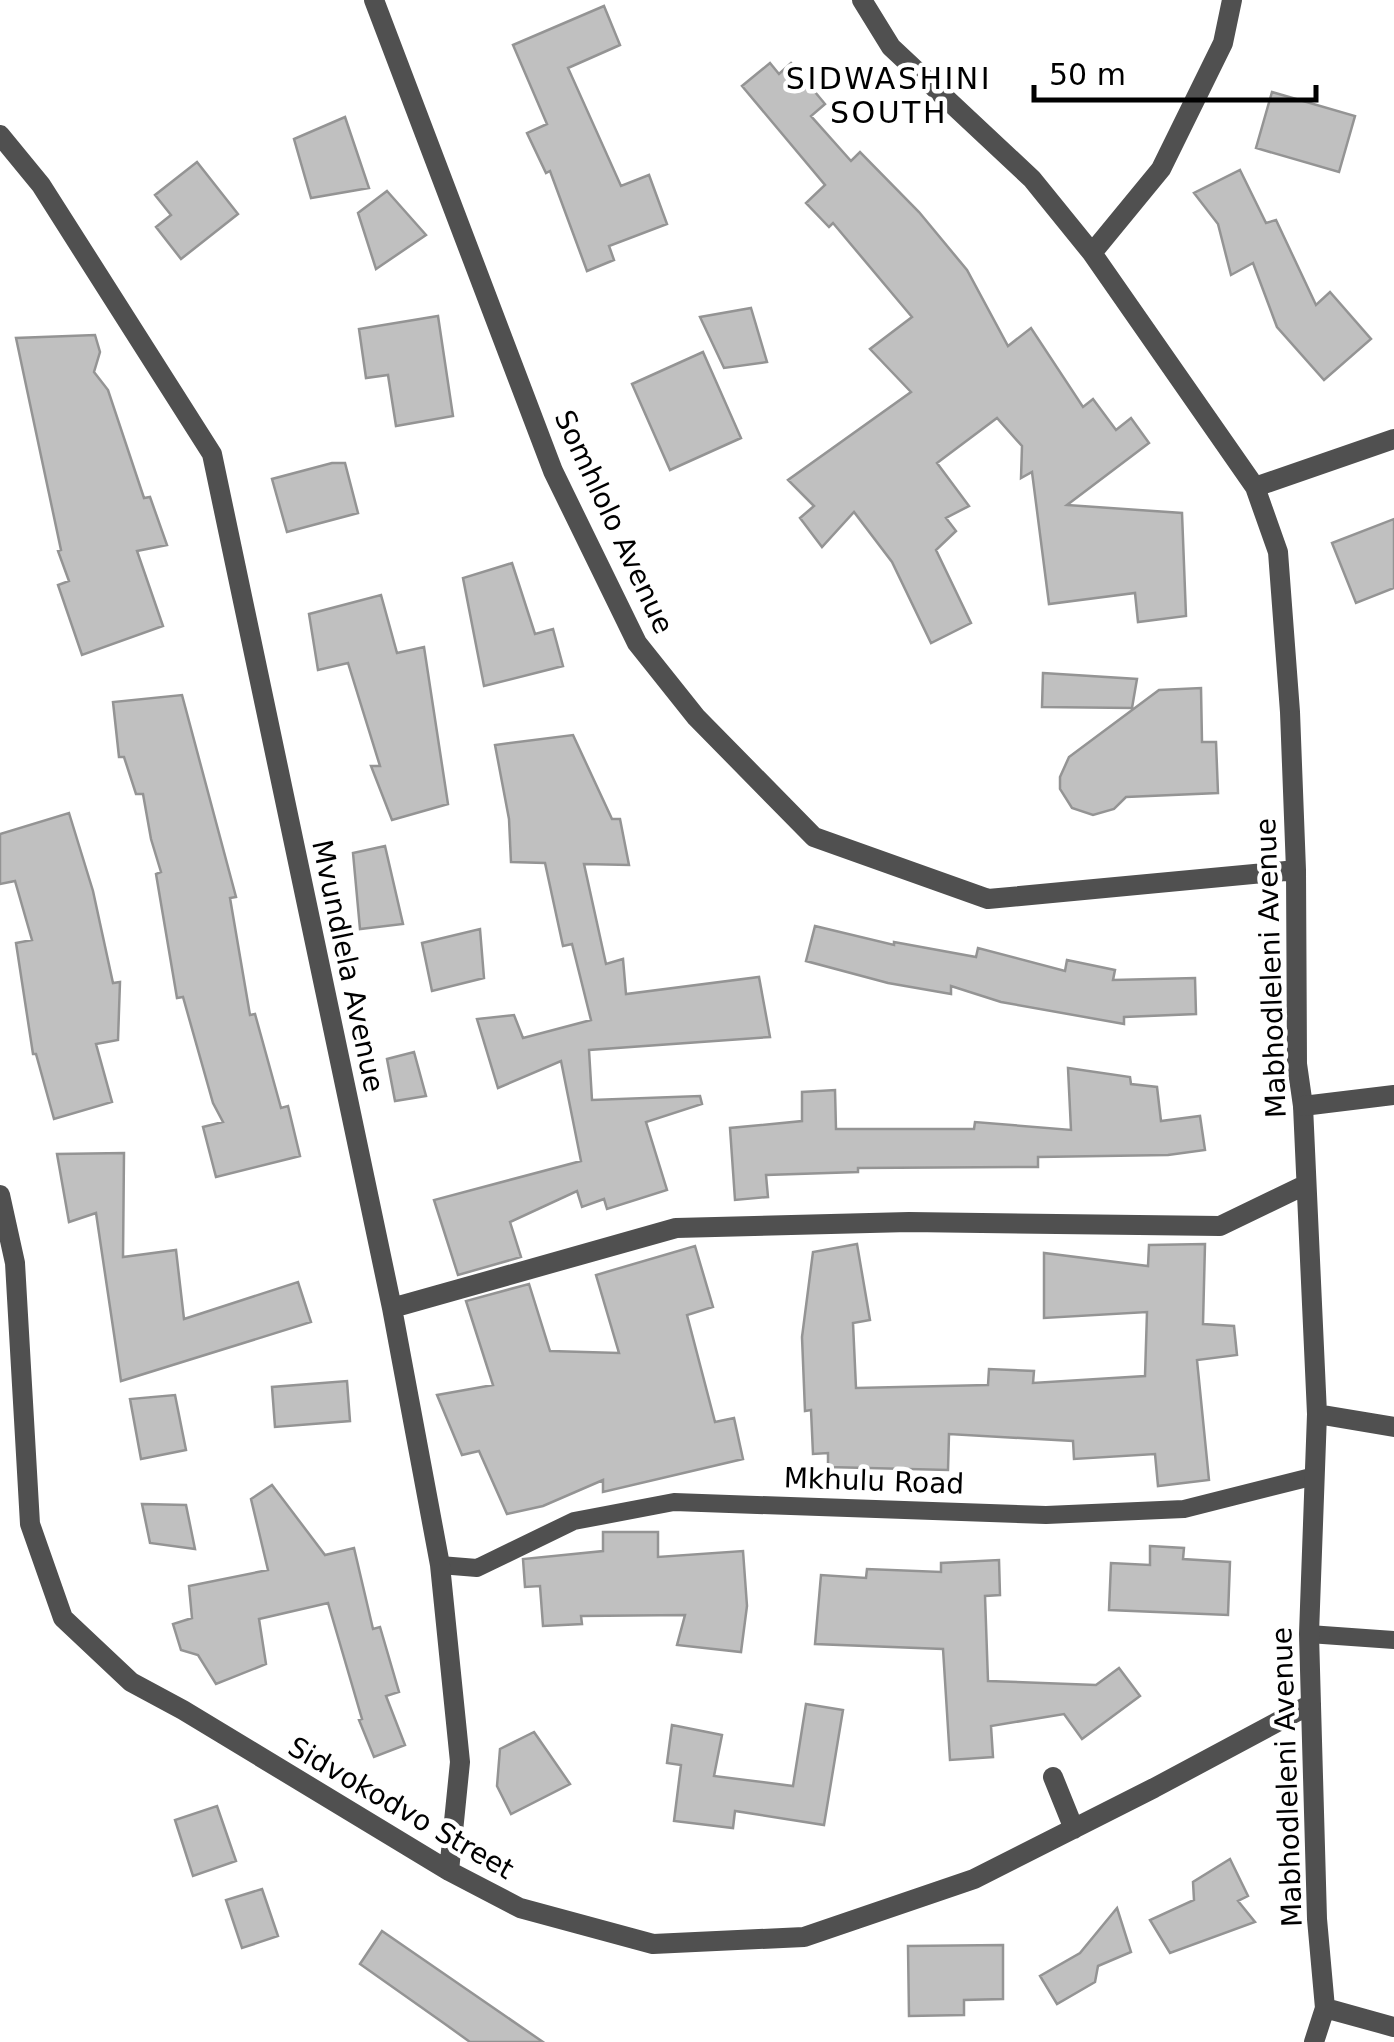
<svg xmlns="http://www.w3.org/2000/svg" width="1394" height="2042" font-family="'DejaVu Sans',sans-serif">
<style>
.building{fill:#c0c0c0;stroke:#949494;stroke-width:2.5}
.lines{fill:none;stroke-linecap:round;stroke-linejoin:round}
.service{stroke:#505050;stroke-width:18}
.minor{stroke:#505050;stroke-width:20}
.tertiary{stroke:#505050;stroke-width:20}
.labels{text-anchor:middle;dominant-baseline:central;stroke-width:9;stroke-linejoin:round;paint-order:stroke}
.street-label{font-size:28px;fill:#000;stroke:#fff}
.neighbourhood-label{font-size:30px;letter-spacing:2.5px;fill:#000;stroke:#fff}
</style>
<rect width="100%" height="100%" fill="#fff"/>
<path class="building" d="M604,6L620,45L568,68L621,186L649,175L667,224L609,246L614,260L587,271L550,171L546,173L527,133L547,124L513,45Z
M770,63L779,74L791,63L825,104L811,116L851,161L860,152L919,212L967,270L1008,346L1031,328L1083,407L1093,399L1116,430L1131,418L1149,443L1067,505L1182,513L1186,616L1138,622L1135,593L1049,604L1032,472L1021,478L1022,446L997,418L937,463L969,506L946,518L956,531L936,550L971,623L931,643L892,562L854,512L822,547L800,518L814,506L788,480L911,392L870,349L912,317L833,223L829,227L806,203L825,185L742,86Z
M1272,92L1355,116L1339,172L1256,148Z
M345,117L369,188L311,198L294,139Z
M197,162L238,214L181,259L156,227L171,215L155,195Z
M1240,170L1266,223L1276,220L1316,305L1330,292L1371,339L1324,380L1277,327L1253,263L1231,275L1218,224L1194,193Z
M387,191L426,235L376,269L358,213Z
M751,308L767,362L724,368L700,317Z
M438,316L453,416L396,426L388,375L366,378L359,329Z
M95,335L100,352L94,372L108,390L144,498L150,497L167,545L137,551L163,626L82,655L58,585L69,581L58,551L61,550L16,338Z
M703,352L741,438L670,470L632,384Z
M332,463H345L358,513L287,532L272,479Z
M1394,519V588L1356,603L1332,543Z
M512,563L535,634L553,629L563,666L484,686L463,578Z
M381,595L397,653L424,647L448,804L392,820L371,766H380L348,663L318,670L309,614Z
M1043,673L1137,679L1132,708L1042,707Z
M1201,688L1202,742H1216L1218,793L1126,797L1114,809L1093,815L1072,808L1060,789V777L1069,757L1159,690Z
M182,695L236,897L230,898L250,1015L255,1014L281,1108L288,1106L300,1156L216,1177L203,1127L223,1122L213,1103L183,997L177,998L156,874L161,872L151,839L143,794H136L124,757H119L113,702Z
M573,735L612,819H620L629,865L584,864L606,964L623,959L626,994L759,977L770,1037L589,1050L592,1100L700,1096L702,1104L646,1122L667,1190L607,1209L604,1199L582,1207L577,1191L510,1222L521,1257L458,1275L434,1200L581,1161L561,1061L498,1088L477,1019L514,1015L523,1038L591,1020L572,944L563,946L545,863L511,862L509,819L495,745Z
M69,813L93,891L113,983L120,982L118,1040L96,1044L112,1102L54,1119L36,1054H33L16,943L32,940L15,881L0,884V834Z
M385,846L403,924L360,929L353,853Z
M815,926L894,945V942L976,957L978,948L1065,971L1067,960L1115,970L1113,980L1195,978L1196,1014L1124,1017V1024L1001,1002L951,986V994L888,983L806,961Z
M480,929L484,978L432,991L422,943Z
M414,1052L426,1096L395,1101L387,1059Z
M1068,1068L1130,1077L1131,1084L1157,1087L1161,1121L1200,1116L1205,1150L1168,1155L1038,1157V1167L858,1168V1172L766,1175L768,1197L735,1200L730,1128L802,1121V1092L835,1090L836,1129H974L975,1122L1071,1130Z
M124,1153L123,1257L176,1250L184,1319L298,1282L311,1322L121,1381L96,1213L69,1222L57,1154Z
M857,1244L870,1320L853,1323L856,1388L988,1385L989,1369L1034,1371L1033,1383L1145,1376L1147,1312L1044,1318V1253L1148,1266L1149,1245L1205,1244L1203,1324L1234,1326L1237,1355L1197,1360L1209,1480L1158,1486L1155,1454L1074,1459L1073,1441L949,1434L948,1470L828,1467V1453L813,1454L811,1410L805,1411L802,1337L813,1252Z
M695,1246L713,1307L687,1315L715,1422L734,1418L743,1459L603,1492V1480L543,1506L507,1514L479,1451L462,1455L437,1395L493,1385L466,1301L529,1284L550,1351L619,1353L596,1275Z
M347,1381L350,1421L275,1427L272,1387Z
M175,1395L186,1450L141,1459L130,1399Z
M272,1485L325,1555L354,1548L373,1629L380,1627L399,1692L386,1696L405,1745L374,1757L359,1720L362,1719L328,1603L259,1619L266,1664L216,1684L198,1655L181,1650L173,1624L192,1618L189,1586L268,1570L251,1499Z
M142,1504L186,1505L195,1549L150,1543Z
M603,1532H658V1557L743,1551L747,1606L741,1652L677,1645L685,1615L581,1616L582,1624L543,1626L540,1586L525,1587L523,1559L603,1551Z
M1150,1546L1184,1548L1183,1559L1230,1562L1228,1615L1109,1610L1111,1563L1150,1565Z
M999,1560L1000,1595L985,1596L988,1681L1096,1685L1119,1668L1140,1696L1082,1739L1064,1714L991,1726L993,1757L950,1760L943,1649L815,1644L821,1575L866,1578L867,1569L941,1572V1563Z
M806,1704L843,1710L824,1825L735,1811L733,1828L674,1821L681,1765L667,1763L672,1725L722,1735L714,1776L793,1786Z
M534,1732L570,1784L511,1814L497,1786L500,1749Z
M217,1806L236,1861L193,1876L175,1820Z
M1230,1859L1248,1896L1238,1901L1255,1922L1170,1953L1150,1920L1194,1900L1193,1882Z
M262,1889L278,1936L242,1948L226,1900Z
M1117,1908L1131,1952L1098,1966L1095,1982L1057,2004L1040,1976L1080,1953Z
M382,1931L543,2042H470L445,2024L360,1964Z
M1003,1945V1999L964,2000V2015L909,2016L908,1946Z"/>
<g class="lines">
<path class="service" d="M440,1565L477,1568L574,1521L674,1502L1046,1515L1184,1509L1315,1476
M1309,1634L1394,1640"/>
<path class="minor" d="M374,0L553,471L637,643L696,717L814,837L988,899L1296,870
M862,0L891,47L1032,179L1092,253L1255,487L1278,552L1290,712L1296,870L1297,1064L1303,1106L1317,1414L1309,1634L1317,1919L1325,2008L1394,2027
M0,135L41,185L212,454L392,1308L440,1565L460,1762L449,1871
M1092,253L1161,169L1223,43L1232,0
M1255,487L1394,439
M0,1195L15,1263L30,1524L63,1618L131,1682L183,1710L449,1871L520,1908L653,1944L804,1937L974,1879L1154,1788L1311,1704
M392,1308L676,1228L909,1222L1220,1226L1305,1185
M1317,1414L1394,1427
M1053,1777L1074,1829
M1314,2042L1325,2008"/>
<path class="tertiary" d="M1303,1106L1394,1095"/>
</g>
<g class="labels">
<g class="street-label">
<text transform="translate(614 522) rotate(65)">Somhlolo Avenue</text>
<text transform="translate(348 966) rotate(78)">Mvundlela Avenue</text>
<text transform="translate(1271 968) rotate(-92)">Mabhodleleni Avenue</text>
<text transform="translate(874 1481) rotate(2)">Mkhulu Road</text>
<text transform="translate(1287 1777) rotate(-92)">Mabhodleleni Avenue</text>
<text transform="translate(401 1808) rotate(30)">Sidvokodvo Street</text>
</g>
<g class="neighbourhood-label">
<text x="889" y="78">SIDWASHINI<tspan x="889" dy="34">SOUTH</tspan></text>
</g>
</g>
<path d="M1034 85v15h282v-15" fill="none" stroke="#000000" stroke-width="5"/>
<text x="1049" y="85" font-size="30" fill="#000000" stroke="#ffffff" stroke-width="8" paint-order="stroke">50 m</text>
</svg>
